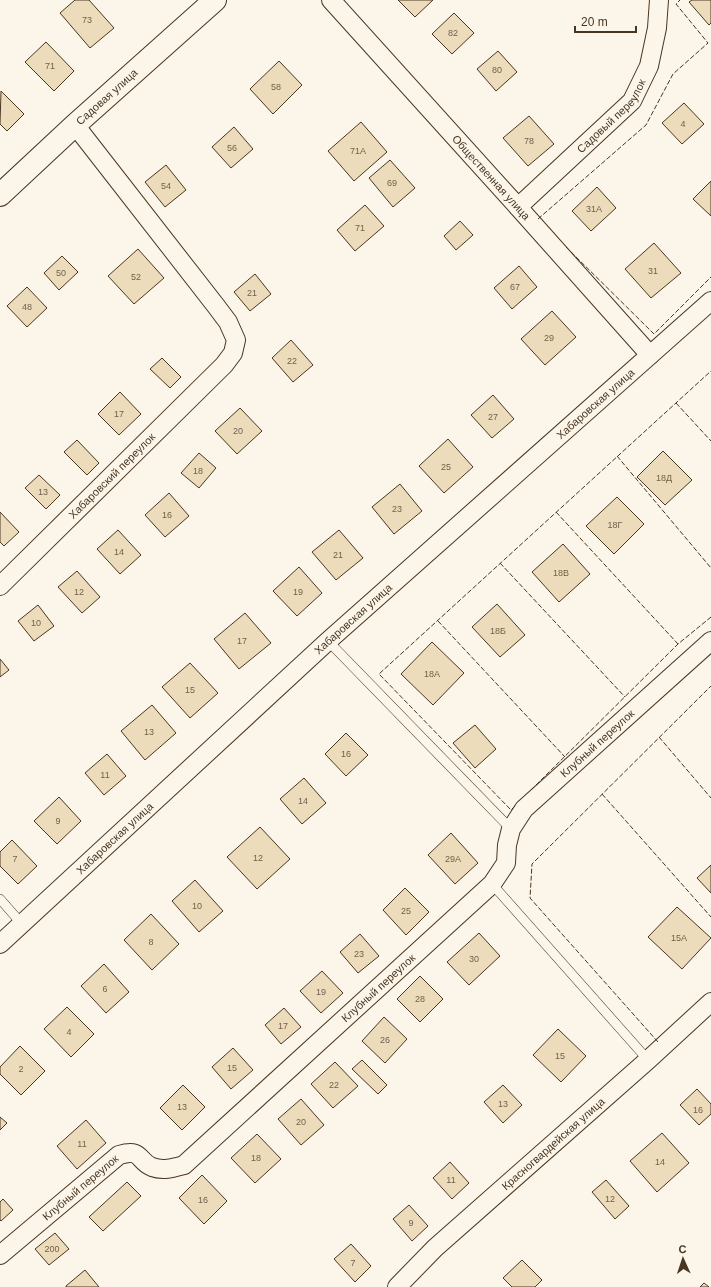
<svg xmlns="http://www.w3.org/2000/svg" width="711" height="1287" font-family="Arial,sans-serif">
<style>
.building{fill:#ecdcbc;stroke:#4a3520}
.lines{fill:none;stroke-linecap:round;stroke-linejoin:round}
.lane-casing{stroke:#4a3520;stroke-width:10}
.street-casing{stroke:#4a3520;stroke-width:20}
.secondary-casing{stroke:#4a3520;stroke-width:24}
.lane{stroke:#fbf6e9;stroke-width:9}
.street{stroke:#fbf6e9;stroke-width:18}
.secondary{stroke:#fbf6e9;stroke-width:22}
.fence{stroke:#4a3520;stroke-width:1;stroke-dasharray:5 2;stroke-linecap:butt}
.labels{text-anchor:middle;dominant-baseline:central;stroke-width:3;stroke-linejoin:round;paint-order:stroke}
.number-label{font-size:9px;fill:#725f47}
.street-label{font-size:11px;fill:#4a3520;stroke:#fbf6e9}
</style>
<rect width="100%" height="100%" fill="#fbf6e9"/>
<path class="building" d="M75,0H89L114,28L90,48L60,13Z
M398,0H433L415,17Z
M692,0H711V23L709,25L689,2Z
M454,13L474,33L452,54L432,34Z
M46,42L74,71L54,91L25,62Z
M498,51L517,72L496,91L477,69Z
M279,61L302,85L273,114L250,89Z
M1,91L24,114L7,131L0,124Z
M684,103L704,124L682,144L662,123Z
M529,116L554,144L528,166L503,138Z
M361,122L387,152L354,181L328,151Z
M234,127L253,149L231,168L212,147Z
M390,160L415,188L393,207L369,178Z
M166,165L186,190L165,207L145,182Z
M711,181V216L693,199Z
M597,187L616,208L591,231L572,211Z
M365,205L384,226L355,251L337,230Z
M460,221L473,235L456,250L444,236Z
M654,243L681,273L651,298L625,269Z
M138,249L164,278L134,304L108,276Z
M62,256L78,272L59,290L44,273Z
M519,266L537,287L512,309L494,288Z
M255,274L271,294L250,311L234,292Z
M27,287L47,308L27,327L7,306Z
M552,311L576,337L545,365L521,339Z
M291,340L313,365L293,382L272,358Z
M162,358L181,377L170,388L150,369Z
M120,392L141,414L119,435L98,414Z
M493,395L514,419L492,438L471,415Z
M240,408L262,431L237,454L215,431Z
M448,439L473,467L444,493L419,466Z
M77,440L99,463L87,475L64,452Z
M663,451L692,480L665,505L637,477Z
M199,453L216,468L199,488L181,473Z
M39,475L60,495L46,509L25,488Z
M400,484L422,511L394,534L372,507Z
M169,493L189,516L165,537L145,515Z
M617,497L644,524L614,554L586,526Z
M0,512L19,532L4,546L0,542Z
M118,530L141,555L120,574L97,549Z
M339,530L363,558L336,580L312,552Z
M563,544L590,574L559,602L532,572Z
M299,567L322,593L297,616L273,591Z
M77,571L100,597L82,613L58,587Z
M497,604L525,635L500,657L472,627Z
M38,605L54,626L34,641L18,621Z
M245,613L271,643L239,669L214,639Z
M432,642L464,673L433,705L401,674Z
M0,659L9,670L0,677Z
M190,663L218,693L190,718L162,687Z
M152,705L176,733L145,760L121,731Z
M475,725L496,749L475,768L453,743Z
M346,733L368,755L346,776L325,754Z
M107,754L126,776L104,795L85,773Z
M304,778L326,803L302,824L280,799Z
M59,797L81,821L57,844L34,821Z
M260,827L290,859L257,889L227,857Z
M451,833L478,863L455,884L428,855Z
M12,840L37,866L18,884L0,866V852Z
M711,865V893L697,878Z
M195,880L223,911L199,932L172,901Z
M405,888L429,912L406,935L383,910Z
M677,907L711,938L682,969L648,937Z
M151,914L179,944L152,970L124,940Z
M479,933L500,956L469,985L447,962Z
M360,934L379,956L358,973L340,952Z
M104,964L129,992L106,1013L81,986Z
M322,971L343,993L321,1013L300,991Z
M420,976L443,999L420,1022L397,999Z
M67,1007L94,1034L71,1057L44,1029Z
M284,1008L301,1027L281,1044L265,1025Z
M384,1017L407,1039L385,1063L362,1041Z
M558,1029L586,1056L561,1082L533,1055Z
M20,1046L45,1071L21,1095L0,1074V1067Z
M233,1048L253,1070L231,1089L212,1067Z
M362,1060L387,1085L378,1094L352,1069Z
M335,1062L358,1086L333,1108L311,1084Z
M183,1085L205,1107L182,1130L160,1108Z
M503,1085L522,1105L503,1123L484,1102Z
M697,1089L711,1104V1114L699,1125L680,1105Z
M301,1099L324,1125L301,1145L278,1119Z
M0,1117L7,1123L0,1130Z
M86,1120L106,1143L77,1169L57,1146Z
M662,1133L689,1163L657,1192L630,1161Z
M257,1134L281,1159L255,1183L231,1158Z
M450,1162L469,1183L452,1199L433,1178Z
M202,1175L227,1201L204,1224L179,1198Z
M606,1180L629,1206L615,1219L592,1192Z
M127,1182L141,1196L103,1231L89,1217Z
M3,1199L13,1210L1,1221L0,1220V1202Z
M409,1205L428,1226L412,1241L393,1219Z
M55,1233L69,1249L49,1265L35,1249Z
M351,1244L371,1266L355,1282L334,1259Z
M522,1260L542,1280L535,1287H512L503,1278Z
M85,1270L99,1287H66V1286Z
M704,1283L709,1287H700Z"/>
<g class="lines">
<defs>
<path id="lane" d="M328,641L511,829
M492,884L648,1060
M0,899L21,923"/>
<g id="street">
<path id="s1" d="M331,0L518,207L650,355"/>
<path id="s2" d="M518,207L632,101L649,66L657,28L659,0"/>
<path id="s3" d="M0,586L224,365L233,353L236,340L228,322L216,306L75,125"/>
<path id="s4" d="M0,944L328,641L711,301"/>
<path id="s5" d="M0,1255L119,1155C143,1148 137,1161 152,1167C163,1171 173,1168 184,1165L492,884L506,863L507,845L511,829L524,809L711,641"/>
<path id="s6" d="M397,1287L435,1248L648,1060L711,1002"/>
</g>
<g id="secondary">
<path id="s7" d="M0,195L75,125L215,0"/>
</g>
</defs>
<use href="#lane" class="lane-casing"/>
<use href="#street" class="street-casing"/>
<use href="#secondary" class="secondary-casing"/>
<use href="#lane" class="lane"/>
<use href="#street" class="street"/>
<use href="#secondary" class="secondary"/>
<path class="fence" d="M538,219L646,125L673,74L708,43L676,4L680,0
M566,247L654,334L711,277
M676,403L711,441
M617,456L711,568
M556,512L678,644
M500,563L625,697
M438,621L565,757
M659,737L711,798
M531,790L678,644L711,617
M602,794L711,917
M515,806L511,810L379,674L711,371
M658,1042L530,898L532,864L711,686"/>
</g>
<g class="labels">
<g class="number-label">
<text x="87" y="20">73</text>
<text x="453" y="33">82</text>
<text x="50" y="66">71</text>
<text x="497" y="70">80</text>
<text x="276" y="87">58</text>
<text x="683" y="124">4</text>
<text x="529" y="141">78</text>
<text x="232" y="148">56</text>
<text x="358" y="151">71А</text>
<text x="392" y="183">69</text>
<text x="166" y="186">54</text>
<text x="594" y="209">31А</text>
<text x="360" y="228">71</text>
<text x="653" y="271">31</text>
<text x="61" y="273">50</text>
<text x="136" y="277">52</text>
<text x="515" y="287">67</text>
<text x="252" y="293">21</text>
<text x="27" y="307">48</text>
<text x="549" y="338">29</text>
<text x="292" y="361">22</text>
<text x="119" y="414">17</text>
<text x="493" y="417">27</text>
<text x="238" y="431">20</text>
<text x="446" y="467">25</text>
<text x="198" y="471">18</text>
<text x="664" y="478">18Д</text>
<text x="43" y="492">13</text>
<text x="397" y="509">23</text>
<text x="167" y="515">16</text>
<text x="615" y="525">18Г</text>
<text x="119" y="552">14</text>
<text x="338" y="555">21</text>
<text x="561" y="573">18В</text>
<text x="79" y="592">12</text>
<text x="298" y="592">19</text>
<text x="36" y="623">10</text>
<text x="498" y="631">18Б</text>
<text x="242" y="641">17</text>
<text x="432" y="674">18А</text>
<text x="190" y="690">15</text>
<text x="149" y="732">13</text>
<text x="346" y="754">16</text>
<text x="105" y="775">11</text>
<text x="303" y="801">14</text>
<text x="58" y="821">9</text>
<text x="258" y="858">12</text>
<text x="15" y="859">7</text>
<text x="453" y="859">29А</text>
<text x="197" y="906">10</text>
<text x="406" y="911">25</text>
<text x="679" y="938">15А</text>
<text x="151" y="942">8</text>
<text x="359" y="954">23</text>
<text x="474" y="959">30</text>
<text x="105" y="989">6</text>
<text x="321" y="992">19</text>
<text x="420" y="999">28</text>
<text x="283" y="1026">17</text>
<text x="69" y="1032">4</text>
<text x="385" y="1040">26</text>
<text x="560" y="1056">15</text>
<text x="232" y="1068">15</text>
<text x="21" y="1069">2</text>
<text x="334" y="1085">22</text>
<text x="503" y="1104">13</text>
<text x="182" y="1107">13</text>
<text x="698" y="1110">16</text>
<text x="301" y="1122">20</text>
<text x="82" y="1144">11</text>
<text x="256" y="1158">18</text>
<text x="660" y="1162">14</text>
<text x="451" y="1180">11</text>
<text x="610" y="1199">12</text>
<text x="203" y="1200">16</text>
<text x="411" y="1223">9</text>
<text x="52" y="1249">200</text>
<text x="353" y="1263">7</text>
</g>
<g class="street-label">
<text stroke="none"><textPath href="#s7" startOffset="145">Садовая улица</textPath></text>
<text stroke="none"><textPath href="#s2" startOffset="131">Садовый переулок</textPath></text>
<text stroke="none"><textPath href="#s1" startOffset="239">Общественная улица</textPath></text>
<text stroke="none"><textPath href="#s4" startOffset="804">Хабаровская улица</textPath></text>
<text stroke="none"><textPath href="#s3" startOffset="157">Хабаровский переулок</textPath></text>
<text stroke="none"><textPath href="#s4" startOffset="480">Хабаровская улица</textPath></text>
<text stroke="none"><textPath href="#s5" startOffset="825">Клубный переулок</textPath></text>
<text stroke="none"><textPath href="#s4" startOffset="156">Хабаровская улица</textPath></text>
<text stroke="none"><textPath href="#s5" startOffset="489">Клубный переулок</textPath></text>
<text stroke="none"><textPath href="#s6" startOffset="212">Красногвардейская улица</textPath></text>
<text stroke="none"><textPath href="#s5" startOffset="105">Клубный переулок</textPath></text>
</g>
</g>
<g transform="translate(683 1259) rotate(357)" stroke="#fbf6e9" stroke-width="3" paint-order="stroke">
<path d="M0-3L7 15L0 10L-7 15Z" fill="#4a3520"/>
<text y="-6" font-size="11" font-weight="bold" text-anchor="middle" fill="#4a3520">С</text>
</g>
<path d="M575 26v6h61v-6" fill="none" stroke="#4a3520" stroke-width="2"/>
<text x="581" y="26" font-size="12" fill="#4a3520" stroke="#fbf6e9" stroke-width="3" paint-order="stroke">20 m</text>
</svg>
